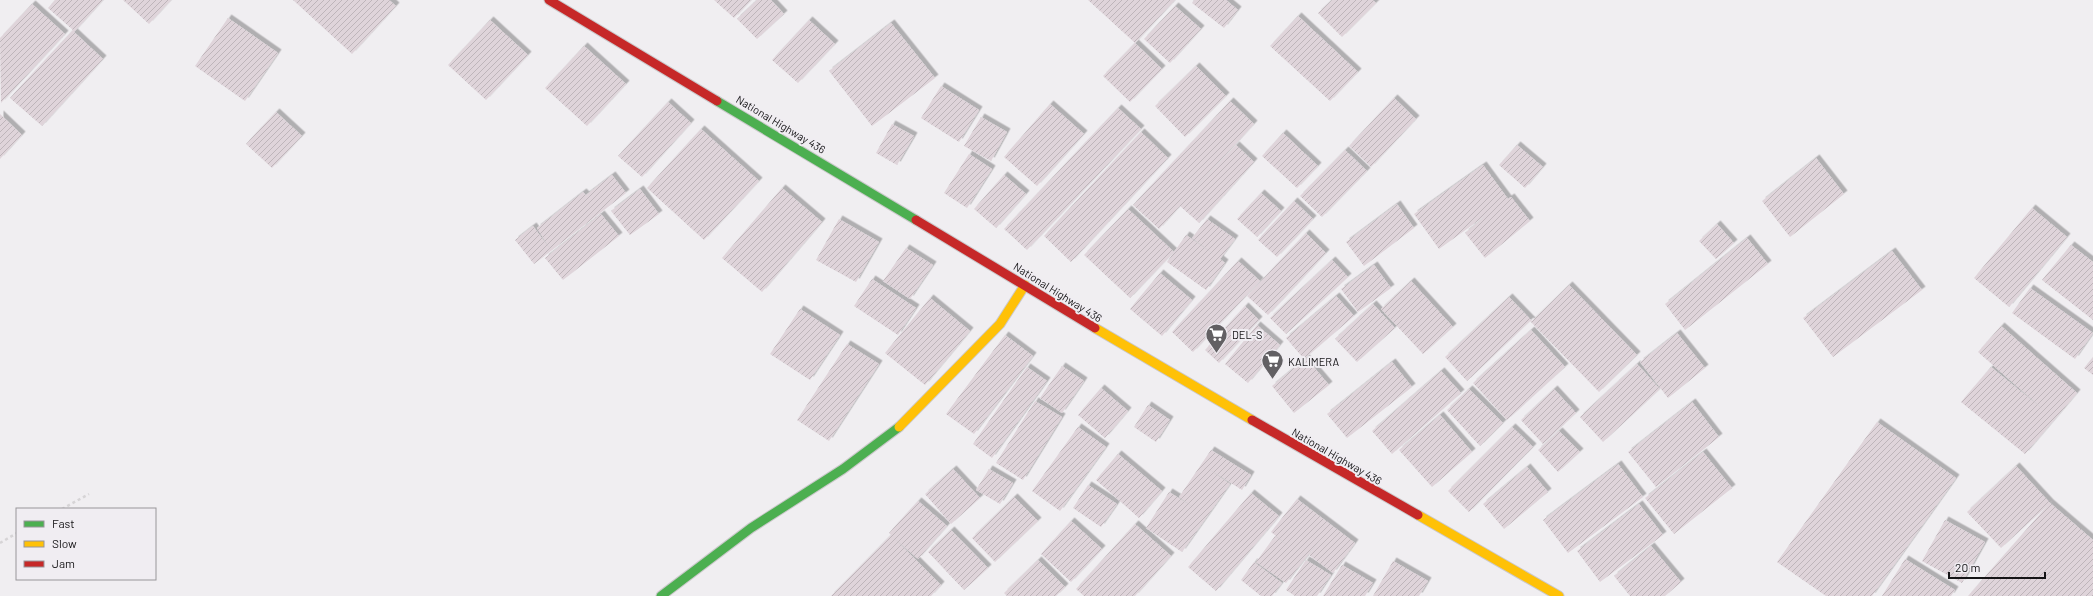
<svg xmlns="http://www.w3.org/2000/svg" width="2093" height="596" font-family="Barlow,sans-serif">
<style>
.building{fill:url(#building-hatch);filter:url(#shadow)}
.lines{fill:none;stroke-linecap:round;stroke-linejoin:round}
.fast-casing{stroke:#cbc9cb;stroke-width:11}
.slow-casing{stroke:#cbc9cb;stroke-width:11}
.jam-casing{stroke:#cbc9cb;stroke-width:11}
.path{stroke:#d6d4d6;stroke-width:2.5;stroke-dasharray:3 3;stroke-linecap:butt}
.fast{stroke:#4caf50;stroke-width:9}
.slow{stroke:#ffc107;stroke-width:9}
.jam{stroke:#c62828;stroke-width:9}
.labels{text-anchor:middle;dominant-baseline:central;stroke-width:4;stroke-linejoin:round;paint-order:stroke}
.street-label{font-size:11px;fill:#151416;stroke:#f0edf2}
.poi-label{font-size:11px;fill:#151416;stroke:#f0edf2;text-anchor:start}
</style>
<defs>
<pattern id="building-hatch" width="6" height="6" patternUnits="userSpaceOnUse"><rect width="6" height="6" fill="#dfd4da"/><path d="M-1 1l2-2M0 6l6-6M5 7l2-2" fill="none" stroke="#beb5ba"/></pattern>
<filter id="shadow"><feDropShadow dx="3.5" dy="-3.5" stdDeviation="0" flood-color="#0004"/></filter>
</defs>
<rect width="100%" height="100%" fill="#f0eef1"/>
<path class="building" d="M55,0H103L74,32L103,59L42,126L10,98L73,30L48,8Z
M123,0H171L149,24Z
M293,0H389L396,6L352,54Z
M714,0H751L734,18Z
M757,0H771L784,14L757,39L737,19Z
M1088,0H1175L1135,43Z
M1194,0H1226L1238,10L1224,28L1192,3Z
M1332,0H1373L1376,3L1342,37L1318,13Z
M32,4L65,34L1,103L0,38Z
M1175,6L1201,29L1170,63L1144,39Z
M1298,16L1358,72L1330,101L1270,46Z
M228,18L278,53L245,101L195,66Z
M490,20L528,55L486,100L448,65Z
M809,20L835,44L798,83L772,60Z
M891,23L935,78L872,126L829,71Z
M1135,43L1162,69L1130,102L1103,76Z
M584,46L626,84L587,126L545,88Z
M1196,66L1226,96L1185,137L1155,106Z
M941,86L979,110L959,142L921,118Z
M1394,98L1416,119L1371,167L1349,146Z
M1230,101L1254,124L1181,203L1236,145L1254,162L1199,223L1180,206L1159,229L1133,205Z
M668,102L691,123L642,177L618,156Z
M1050,104L1084,134L1037,186L1004,157Z
M1118,108L1141,129L1027,250L1004,229Z
M276,112L302,136L272,168L246,144Z
M0,114L22,135L0,159Z
M981,117L1007,132L991,161L964,146Z
M892,124L914,136L897,165L876,153Z
M701,129L759,181L704,240L647,188Z
M1141,132L1168,158L1071,262L1044,236Z
M1283,133L1318,166L1297,188L1262,156Z
M1517,145L1543,167L1525,188L1499,165Z
M1345,150L1367,171L1322,217L1300,196Z
M969,154L992,169L967,208L944,193Z
M1816,158L1844,194L1790,237L1762,201Z
M1483,165L1508,199L1511,197L1530,221L1485,258L1465,233L1489,213L1439,249L1414,214Z
M612,175L626,193L534,264L515,240L533,226L550,249L537,228L583,192L586,195Z
M1004,175L1026,194L996,228L974,209Z
M782,188L822,222L762,292L722,258Z
M640,189L659,214L630,235L611,211Z
M1261,193L1281,211L1257,237L1237,219Z
M1294,201L1313,219L1277,257L1258,240Z
M1397,204L1414,228L1364,266L1346,242Z
M2032,208L2067,237L2009,307L1974,278Z
M1128,209L1174,252L1130,298L1084,255Z
M601,214L619,236L563,280L545,258Z
M839,219L879,242L856,282L816,260Z
M1207,219L1235,239L1220,259L1225,263L1206,290L1167,262L1186,235L1215,255L1192,238Z
M1717,224L1734,243L1716,259L1699,241Z
M1306,233L1326,253L1268,315L1247,296Z
M1747,238L1768,264L1685,330L1665,304Z
M2071,245L2093,262V320L2042,280Z
M906,248L933,265L910,299L883,281Z
M1892,251L1922,290L1833,357L1803,318Z
M1332,260L1348,277L1286,334L1270,318Z
M1238,261L1260,281L1193,352L1172,332Z
M1374,265L1391,288L1358,312L1341,289Z
M1160,273L1192,300L1162,336L1130,309Z
M872,279L916,308L898,335L854,306Z
M1411,281L1453,327L1423,354L1381,309Z
M1569,285L1637,355L1599,392L1530,321L1467,381L1445,357L1509,297L1532,321Z
M2030,288L2093,333L2075,359L2012,313Z
M1336,296L1354,316L1304,359L1286,338Z
M930,298L970,331L925,385L885,353Z
M1373,304L1395,328L1357,362L1335,339Z
M1245,306L1259,320L1219,363L1205,350Z
M800,309L840,335L810,380L770,354Z
M1257,325L1280,345L1248,383L1225,364Z
M2001,326L2077,393L2025,454L1961,402L1991,367L2044,410L1978,352Z
M1531,330L1565,367L1507,420L1473,383Z
M1677,333L1705,368L1668,398L1640,362Z
M1005,335L1033,356L974,434L946,414Z
M847,344L879,364L829,441L797,420Z
M2093,357V375L2084,368Z
M1306,358L1329,385L1294,413L1272,386Z
M1392,362L1412,387L1347,438L1327,414Z
M1637,364L1660,389L1603,442L1580,417Z
M1062,366L1084,381L1062,413L1040,398Z
M1027,367L1047,381L992,458L973,444Z
M1441,371L1461,393L1392,454L1372,431Z
M1101,388L1128,411L1105,438L1078,415Z
M1469,389L1503,423L1480,446L1447,410Z
M1554,389L1576,413L1543,444L1521,420Z
M1035,401L1062,417L1023,480L996,463Z
M1692,402L1719,437L1656,487L1628,452Z
M1148,405L1170,420L1156,442L1134,427Z
M1440,415L1472,452L1432,487L1399,450Z
M1877,422L1956,478L1872,596H1826L1777,562Z
M1078,427L1106,447L1060,511L1032,491Z
M1512,427L1533,447L1469,512L1448,491Z
M1559,431L1580,452L1558,472L1538,450Z
M1211,450L1251,475L1242,490L1207,468L1230,484L1182,552L1146,528L1169,492L1193,507L1179,497Z
M1703,452L1732,488L1674,534L1645,498Z
M1118,454L1162,491L1139,518L1096,480Z
M1618,464L1643,497L1568,553L1543,520Z
M2016,466L2050,503L2093,540V596H1968L2049,504L2001,548L1967,512Z
M1527,467L1548,492L1504,529L1483,504Z
M953,469L980,498L951,524L925,494Z
M989,469L1013,483L1000,504L976,490Z
M1088,485L1117,504L1101,527L1073,508Z
M1251,493L1279,516L1216,591L1188,567Z
M1014,497L1038,521L995,562L972,538Z
M1297,499L1355,543L1333,573L1309,555L1323,536L1286,583L1256,562L1275,536L1291,548L1271,532Z
M918,501L947,526L918,559L894,538L941,585L931,596H831L891,535L889,533Z
M1639,504L1663,535L1600,582L1577,551Z
M1945,520L1985,542L1962,583L1922,561Z
M1071,521L1102,549L1071,582L1041,554Z
M1135,524L1171,556L1135,596H1084L1076,589Z
M951,530L988,568L964,590L928,552Z
M1651,546L1681,582L1665,596H1630L1614,576Z
M1905,559L1955,590L1951,596H1882Z
M1038,560L1065,587L1056,596H1007L1004,593Z
M1306,560L1331,575L1317,596H1295L1286,590Z
M1393,561L1428,581L1419,596H1373Z
M1254,562L1282,583L1272,596H1261L1241,580Z
M1342,565L1373,583L1365,596H1323Z"/>
<g class="lines">
<defs>
<path id="fast" d="M717,101L916,220
M661,596L751,528L843,469L899,427"/>
<path id="slow" d="M1095,328L1252,420
M899,427L1000,324L1025,285
M1418,515L1559,596"/>
<path id="jam" d="M549,0L717,101
M916,220L1095,328
M1252,420L1418,515"/>
</defs>
<use href="#fast" class="fast-casing"/>
<use href="#slow" class="slow-casing"/>
<use href="#jam" class="jam-casing"/>
<path class="path" d="M62,509L89,494
M0,543L17,533"/>
<use href="#fast" class="fast"/>
<use href="#slow" class="slow"/>
<use href="#jam" class="jam"/>
</g>
<defs>
<symbol id="supermarket-pin" viewBox="-11 -11 22 30"><path d="M0 17L-7.5 6A9.5 9.5 0 1 1 7.5 6Z" fill="#626063" stroke="#f0edf2"/><path d="M-6-5.5h2.5l.6 2H6L4.5 2H-2.5L-4.4-4H-6ZM-1.5 3.2a1.3 1.3 0 1 0 .1 0ZM3 3.2a1.3 1.3 0 1 0 .1 0Z" fill="#fff"/></symbol>
</defs>
<g fill-rule="evenodd">
<use href="#supermarket-pin" x="1204" y="322" width="25" height="34"/>
<use href="#supermarket-pin" x="1260" y="348" width="25" height="34"/>
</g>
<g class="labels">
<g class="street-label">
<text transform="translate(781 124) rotate(31)">National Highway 436</text>
<text transform="translate(1058 292) rotate(32)">National Highway 436</text>
<text transform="translate(1337 456) rotate(30)">National Highway 436</text>
</g>
<g class="poi-label">
<text x="1232" y="334">DEL-S</text>
<text x="1288" y="361">KALIMERA</text>
</g>
</g>
<rect x="16" y="508" width="140" height="72" fill="#f0edf2" stroke="#98969a"/>
<rect x="24" y="521" width="20" height="6" fill="#4caf50" stroke="#98969a"/>
<text x="52" y="528" font-size="12" fill="#151416">Fast</text>
<rect x="24" y="541" width="20" height="6" fill="#ffc107" stroke="#98969a"/>
<text x="52" y="548" font-size="12" fill="#151416">Slow</text>
<rect x="24" y="561" width="20" height="6" fill="#c62828" stroke="#98969a"/>
<text x="52" y="568" font-size="12" fill="#151416">Jam</text>
<path d="M1949 572v6h96v-6" fill="none" stroke="#151416" stroke-width="2"/>
<text x="1955" y="572" font-size="12" fill="#151416" stroke="#f0edf2" stroke-width="3" paint-order="stroke">20 m</text>
</svg>
